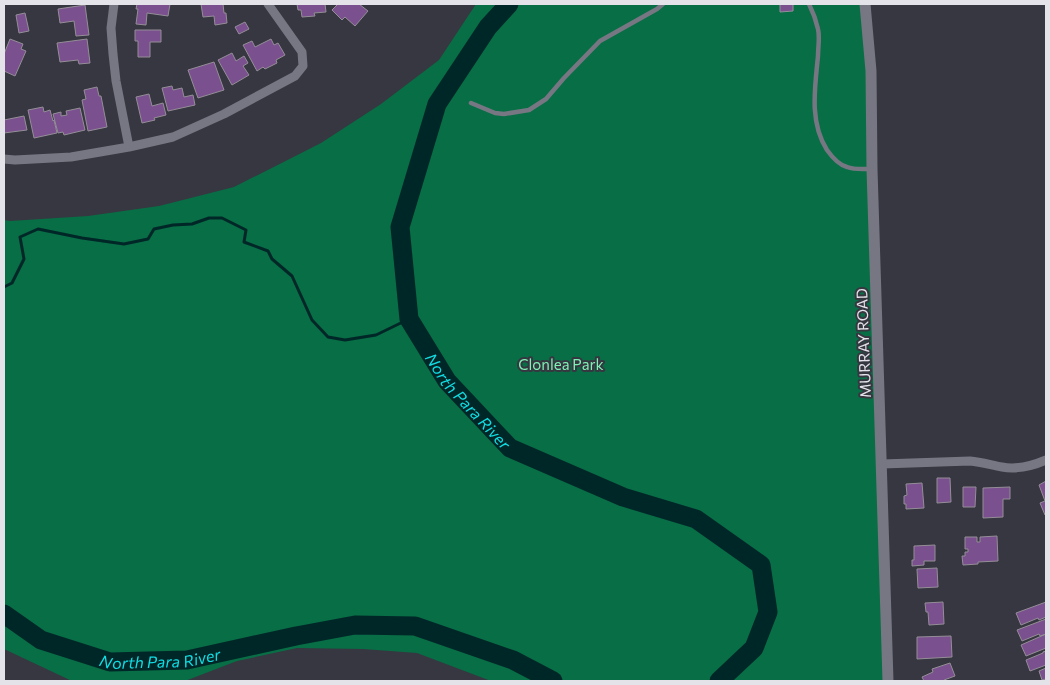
<svg xmlns="http://www.w3.org/2000/svg" width="1050" height="685" font-family="Commissioner,sans-serif">
<style>
.green{fill:#086e45}
.lines{fill:none;stroke-linecap:round;stroke-linejoin:round}
.stream{stroke:#002728;stroke-width:3}
.river{stroke:#002728;stroke-width:19}
.building{fill:#7a508f;stroke:#948e97}
.service{stroke:#767782;stroke-width:4.5}
.minor{stroke:#767782;stroke-width:9}
.tertiary{stroke:#767782;stroke-width:11}
.labels{text-anchor:middle;dominant-baseline:central;stroke-width:4;stroke-linejoin:round;paint-order:stroke}
.street-label{font-size:15px;fill:#e3e3e9;stroke:#363740}
.park-label{font-size:15px;fill:#7ef2b5;stroke:#363740}
.water-label{font-size:16px;font-style:italic;fill:#10dee4;stroke:#363740}
</style>
<rect width="100%" height="100%" fill="#363740"/>
<path class="green" d="M476,4H865L888,681H491L417,653L363,649L297,648L237,661L185,681H72L4,649V220L10,221L88,216L159,206L234,187L321,143L381,104L439,60Z"/>
<g class="lines">
<path class="stream" d="M4,287L12,283L24,259L20,237L38,229L82,238L124,244L148,239L154,229L173,225L192,224L209,218H222L246,230L244,242L268,251L272,259L292,276L312,320L328,337L345,340L376,335L409,319"/>
<g class="river">
<path id="s1" d="M509,4L488,27L437,104L400,227L409,319L447,381L510,448L623,497L696,519L761,565L768,612L754,648L719,681"/>
<path id="s2" d="M4,614L41,640L110,662L187,660L296,636L355,625L415,626L513,660L553,681"/>
</g>
</g>
<path class="building" d="M137,4H170L168,16L147,13L146,25L136,24L138,9H136Z
M201,4H224H223L224,13H226L227,23L215,25L214,16L203,17Z
M297,4H325L326,12L314,13L315,16L302,17L301,10H298Z
M338,4H359L368,11L355,26L345,17L342,20L332,10Z
M780,4H793V11L780,12Z
M85,5L89,35L76,36L74,21L60,23L58,9Z
M25,13L29,31L19,33L16,15Z
M245,22L249,29L239,34L235,27Z
M135,30H161V42H150V57H138V41H135Z
M10,39L23,44L21,49L26,51L15,76L4,71V54Z
M87,39L90,63L79,64L78,60L60,62L57,43Z
M271,39L274,45L278,43L285,55L276,60L277,63L265,69L263,67L257,71L243,45L252,41L255,47Z
M232,53L236,61L244,56L248,63L243,66L249,75L232,85L218,60Z
M214,62L224,90L198,98L188,70Z
M172,86L173,90L182,88L184,97L193,95L195,105L168,111L162,88Z
M97,87L99,96H101L107,127L88,131L82,100L86,99L84,90Z
M149,94L152,106L163,103L166,115L154,118L155,120L142,123L136,97Z
M43,107L44,112L50,110L53,121L54,120L57,133L34,138L28,110Z
M80,108L85,130L64,135L63,132L58,133L53,114L61,112V116L67,115L66,111Z
M24,116L27,130L4,133V120Z
M937,478H950L951,502L937,503Z
M1046,481V515H1045L1040,503L1045,501L1039,485Z
M922,483L924,508L906,509V504H904V496L907,495L906,484Z
M963,487H976L975,507H963Z
M1010,487V499H1003V517L983,518V488Z
M997,536L998,561L978,562V564L963,565L962,556H965V552H968V549H965V537H977V542H980V537Z
M935,545V561H924V565L912,566V560H914V546Z
M937,568L938,587L918,588L917,569Z
M943,602L944,624L929,625L928,612H926L925,603Z
M1046,602V617L1039,620L1038,618L1021,625L1016,613Z
M1046,619V634L1040,636L1039,634L1022,641L1017,630Z
M1046,634V648L1026,656L1021,645Z
M951,636L952,657L917,659V637Z
M1046,651V665L1030,671L1026,660L1043,653V652Z
M950,663L955,676L944,680V681H924L922,677L933,672L932,669Z
M1046,668V679L1042,680L1039,671Z"/>
<g class="lines">
<path class="service" d="M809,4C813,12 816,20 818,29C820,37 818,47 818,56C815,87 809,122 827,150C832,157 839,165 847,167C855,170 863,169 870,169
M471,103L495,113L504,114L529,110L546,99L564,78L600,41L657,9L663,4"/>
<path class="minor" d="M114,4L111,28L113,54L116,81L129,147
M4,159L15,160L71,157L129,147L173,137L224,114L295,76L303,66L302,52L268,4
M882,464L970,461C981,462 991,465 1002,467C1018,470 1032,466 1046,460"/>
<path class="tertiary" d="M865,4L871,71L872,169L888,681"/>
</g>
<g class="labels">
<g class="street-label">
<text transform="translate(863 343) rotate(-92)">MURRAY ROAD</text>
</g>
<g class="park-label">
<text x="561" y="364">Clonlea Park</text>
</g>
<g class="water-label">
<text stroke="none"><textPath href="#s1" startOffset="446">North Para River</textPath></text>
<text stroke="none"><textPath href="#s2" startOffset="168">North Para River</textPath></text>
</g>
</g>
<rect width="1050" height="685" fill="none" stroke="#e3e3e9" stroke-width="10"/>
</svg>
